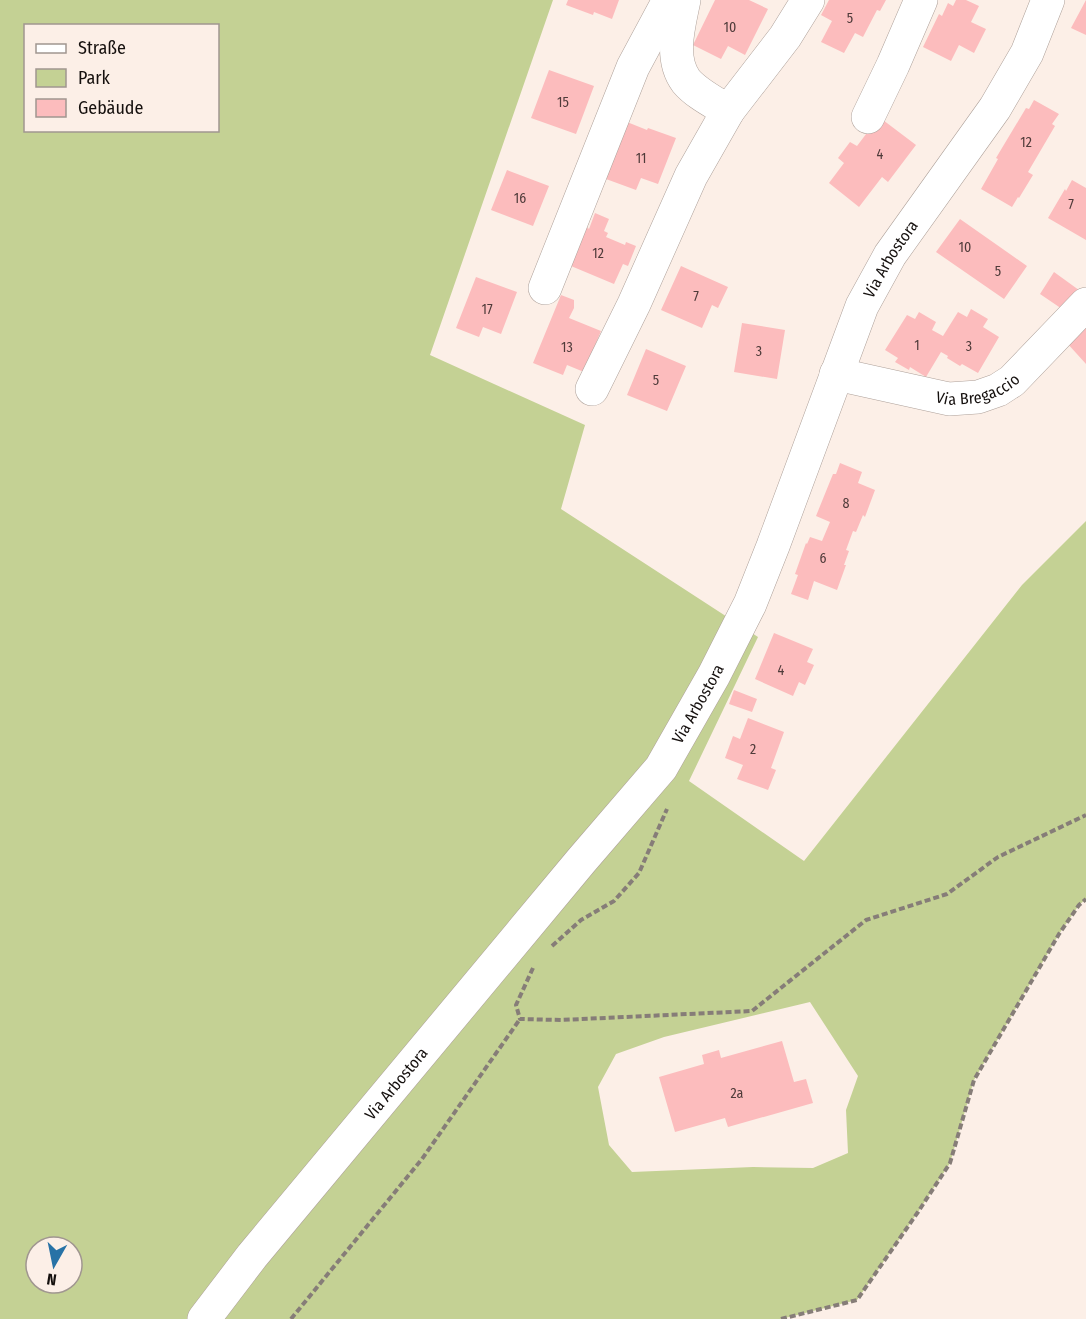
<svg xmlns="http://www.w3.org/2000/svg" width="1086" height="1319" font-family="'Fira Sans Condensed',sans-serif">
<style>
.green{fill:#c4d194;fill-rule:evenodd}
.building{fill:#fcbcbd}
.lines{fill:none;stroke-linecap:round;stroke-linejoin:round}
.minor-casing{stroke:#aea19a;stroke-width:34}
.path{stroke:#867d78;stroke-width:4;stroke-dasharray:6 3;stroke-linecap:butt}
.minor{stroke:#fff;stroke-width:33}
.labels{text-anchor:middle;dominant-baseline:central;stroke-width:4.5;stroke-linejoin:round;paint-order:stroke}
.number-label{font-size:14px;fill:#4f3b3a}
.street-label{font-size:16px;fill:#15100e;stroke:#fcefe7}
</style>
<rect width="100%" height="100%" fill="#fcefe7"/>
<path class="green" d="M0,0H553L430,355L585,425L561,509L758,637L689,781L804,861L1022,585L1086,521V899L1079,905L1059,934L974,1080L950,1163L918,1212L857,1300L781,1319H0ZM26,26H218V130H26ZM810,1002L858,1076L846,1110L848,1153L813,1168L753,1167L632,1172L609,1145L598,1087L616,1054L664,1037ZM36,1247H72V1283H36Z"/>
<path class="building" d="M568,0H619L612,19L594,12L593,15L566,5Z
M715,0H749L768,9L745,55L728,46L721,59L693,45Z
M829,0H886L880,11L877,10L863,37L855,33L844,53L821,42L832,21L821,15Z
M956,0H966L979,6L971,22L986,29L974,53L959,45L951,61L923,47L939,14L942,16L948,3L953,6Z
M1086,0V35L1071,28Z
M549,70L594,86L576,134L531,118Z
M1034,100L1059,114L1052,124L1055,126L1028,172L1033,175L1019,198L1018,197L1012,207L981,189L998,159L996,158L1026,108L1029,109Z
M879,117L916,145L888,182L882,177L859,207L829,183L844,163L838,158L850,142L857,146Z
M627,122L647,130L648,128L676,138L658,184L641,178L636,190L606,179Z
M507,170L549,186L533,226L491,210Z
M1072,180L1086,188V240L1048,218L1065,189L1066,191Z
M595,213L609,219L604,231L608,233L606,237L625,245L626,242L636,246L628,266L623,264L614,284L571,266L587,227L589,229Z
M960,219L1027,266L1004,299L936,252Z
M681,266L728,287L718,308L712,305L702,328L661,310Z
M1054,272L1083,293L1065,311L1040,294Z
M476,277L517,292L501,334L483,327L479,337L456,328Z
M561,295L574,300V308L569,318L601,331L584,372L567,365L563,375L533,363Z
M971,309L988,319L983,327L999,337L978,373L962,364L960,366L947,358L948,356L941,352L926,377L910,367L909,370L895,362L898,358L885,350L907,315L915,319L919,312L936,322L932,330L943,336L958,312L967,317Z
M1086,321V364L1067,343Z
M742,323L785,330L777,379L734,372Z
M646,349L686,366L667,411L627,395Z
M840,463L862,472L858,483L875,490L865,517L863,515L856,532L853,531L846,550L849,551L844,565H846L837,590L814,581L808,600L791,594L798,575L795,574L806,543L807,544L810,537L822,541L830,522L816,516L833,474H836Z
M774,633L813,649L807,662L814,665L805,685L799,682L793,696L755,679Z
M734,690L757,699L752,712L729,704Z
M748,718L784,732L771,768L776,770L768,790L737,779L743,765L725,758L733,736L740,739Z
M782,1041L794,1082L806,1079L813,1103L728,1127L725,1118L675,1132L659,1077L704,1064L702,1055L719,1050L721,1058Z"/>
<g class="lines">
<defs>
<g id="minor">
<path d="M684,0C679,25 669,58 686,81C697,94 714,102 728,111L785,37L808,0"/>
<path d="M868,117L893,65L921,0"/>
<path d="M545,288L633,67L669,0"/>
<path id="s1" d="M836,374L949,399L978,397L998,390L1012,381L1086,304"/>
<path d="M592,389L634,304L691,176L728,111"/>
<path id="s2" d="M204,1319L252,1256L581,861L661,768L714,675L750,604L773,546L862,306L890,255L995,108L1027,53L1048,0"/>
</g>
</defs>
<use href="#minor" class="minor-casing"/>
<path class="path" d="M552,946L581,920L614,901L639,873L667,809
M533,968L516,1005L520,1019L561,1020L752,1011L866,920L947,894L998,857L1086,815
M291,1319L422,1159L520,1019
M781,1319L857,1300L918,1212L950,1163L974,1080L1059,934L1079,905L1086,899"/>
<use href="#minor" class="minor"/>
</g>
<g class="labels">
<g class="number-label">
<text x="850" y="18">5</text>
<text x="730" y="27">10</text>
<text x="563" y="102">15</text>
<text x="1026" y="142">12</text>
<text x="880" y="154">4</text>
<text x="641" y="158">11</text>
<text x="520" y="198">16</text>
<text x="1071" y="204">7</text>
<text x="965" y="247">10</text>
<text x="598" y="253">12</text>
<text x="998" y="271">5</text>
<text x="696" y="296">7</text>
<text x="487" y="309">17</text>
<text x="917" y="345">1</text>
<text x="969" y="346">3</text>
<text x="567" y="347">13</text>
<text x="759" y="351">3</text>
<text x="656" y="380">5</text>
<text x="846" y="503">8</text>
<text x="823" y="558">6</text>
<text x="781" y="670">4</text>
<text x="753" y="749">2</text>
<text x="737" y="1093">2a</text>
</g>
<g class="street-label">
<text stroke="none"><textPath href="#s2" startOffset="1276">Via Arbostora</textPath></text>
<text stroke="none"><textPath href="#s1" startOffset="146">Via Bregaccio</textPath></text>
<text stroke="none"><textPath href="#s2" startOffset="790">Via Arbostora</textPath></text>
<text stroke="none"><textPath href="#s2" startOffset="304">Via Arbostora</textPath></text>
</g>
</g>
<rect x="24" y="24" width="195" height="108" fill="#fcefe7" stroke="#a09690" stroke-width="1.5"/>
<rect x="36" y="44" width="30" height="9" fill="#ffffff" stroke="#a09690" stroke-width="1.5"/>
<text x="78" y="54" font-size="18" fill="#15100e">Straße</text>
<rect x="36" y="69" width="30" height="18" fill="#c4d194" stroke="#a09690" stroke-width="1.5"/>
<text x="78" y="84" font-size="18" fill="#15100e">Park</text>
<rect x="36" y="99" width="30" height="18" fill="#fcbcbd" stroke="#a09690" stroke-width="1.5"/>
<text x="78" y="114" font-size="18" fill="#15100e">Gebäude</text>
<g transform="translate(54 1265) rotate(189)"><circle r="28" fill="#fcefe7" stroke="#a09690" stroke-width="1.5"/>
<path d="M0-4.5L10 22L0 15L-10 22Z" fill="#2872a6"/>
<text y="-9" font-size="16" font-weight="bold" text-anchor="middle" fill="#15100e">N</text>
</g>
</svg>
